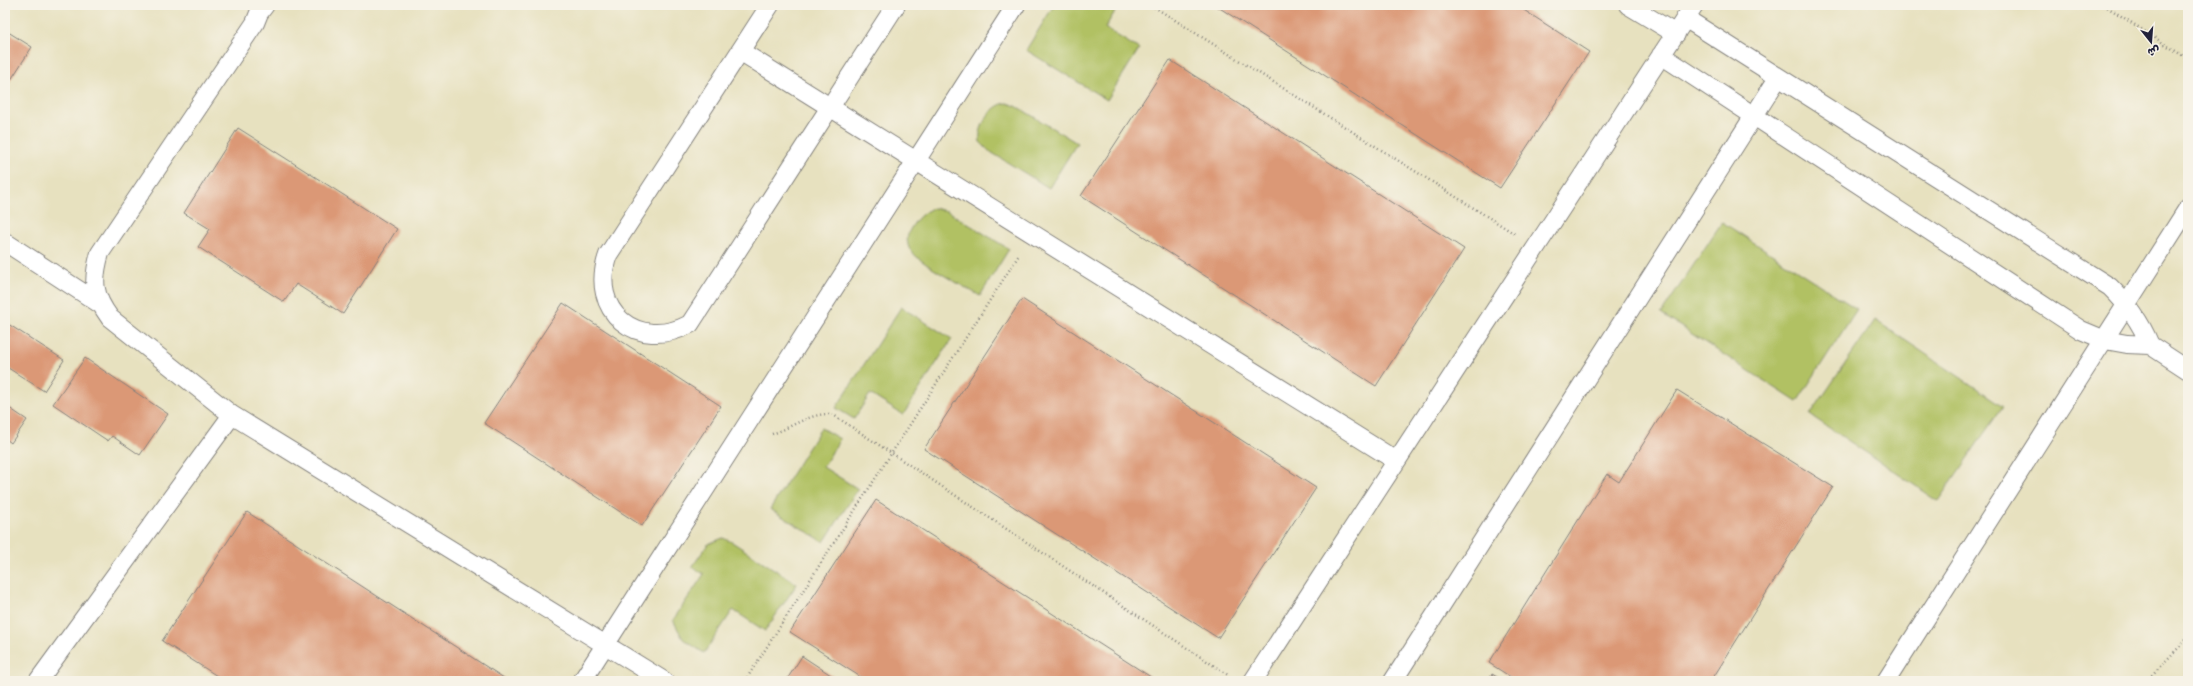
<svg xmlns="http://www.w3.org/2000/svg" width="2193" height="686" font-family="Mali,'Playpen Sans Arabic',sans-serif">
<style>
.green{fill:#b1c163;stroke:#6a724f}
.building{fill:#db9876}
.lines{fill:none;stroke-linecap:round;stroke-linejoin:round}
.service-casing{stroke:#84827d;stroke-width:20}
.path{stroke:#84827d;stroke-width:2.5;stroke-dasharray:1 3;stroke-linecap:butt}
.service{stroke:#fff;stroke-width:18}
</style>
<rect width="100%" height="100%" fill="#f7f3e8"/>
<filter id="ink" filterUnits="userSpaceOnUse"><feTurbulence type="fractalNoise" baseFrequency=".025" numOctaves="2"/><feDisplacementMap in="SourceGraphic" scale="8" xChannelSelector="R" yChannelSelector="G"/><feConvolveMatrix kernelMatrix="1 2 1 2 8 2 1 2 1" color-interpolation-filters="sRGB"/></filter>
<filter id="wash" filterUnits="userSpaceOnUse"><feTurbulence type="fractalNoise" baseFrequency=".012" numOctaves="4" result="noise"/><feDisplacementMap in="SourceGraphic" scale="16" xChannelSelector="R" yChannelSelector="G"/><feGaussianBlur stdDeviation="0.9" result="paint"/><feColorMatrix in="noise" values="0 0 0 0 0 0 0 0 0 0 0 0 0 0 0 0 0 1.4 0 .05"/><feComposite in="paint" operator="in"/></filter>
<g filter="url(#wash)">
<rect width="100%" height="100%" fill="#e7e1bf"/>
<path class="green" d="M1054,5H1119L1105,28L1139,49L1107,100L1026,50Z
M1007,103L1016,106L1077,143L1049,188L989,151L980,142C977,128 991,104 1007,103Z
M933,208L947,211L1009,249L980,296C964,286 917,263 909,248C906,241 907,234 911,228C916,219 923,212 933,208Z
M1722,222L1857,309L1797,402L1661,314Z
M901,307L952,339L903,415L870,394L854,419L836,408Z
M1875,320L2003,406L1938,501L1810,415Z
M821,428L840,439L823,467L858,489L824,542L770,509Z
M723,538L732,542L797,584L765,631L733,610L704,653L683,639L673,620L704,574L692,567L708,544Z"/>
<g id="blocks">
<path class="building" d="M1215,5H1516L1589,52L1500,188Z
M5,30L32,47L5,89Z
M1170,60L1464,249L1376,386L1081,196Z
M238,128L397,229L343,314L296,284L284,302L198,247L210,229L184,213Z
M1022,299L1316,488L1218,638L924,449Z
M563,303L721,406L642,526L484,423Z
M5,322L64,360L44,391L5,366Z
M85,358L168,414L140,455L112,436L108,441L53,404Z
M1677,390L1833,487L1711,681H1517L1489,663L1607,474L1619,482Z
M5,405L27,420L11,443L5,438Z
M876,500L1157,681H867L790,632Z
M247,512L507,680L225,681L162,641Z
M802,656L840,681H786Z
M1492,674L1504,681H1488Z"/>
</g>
</g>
<g filter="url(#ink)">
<use href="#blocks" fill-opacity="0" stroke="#84827d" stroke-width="1"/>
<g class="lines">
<defs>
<path id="service" d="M265,5L259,13L255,23L100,253C92,281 93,295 110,318L232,415L664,681
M770,5L608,255C588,311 637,352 690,324L896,5
M1628,5L1676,34
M1685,18L2110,287C2128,305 2140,321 2150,345
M740,51L1395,460
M1661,55L2081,330L2105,340L2127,344L2150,345L2188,370
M5,242L100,304
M38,681L232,415
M582,681L1016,5
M1253,681L1694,5
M1393,681L1778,78
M1886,681L2188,208"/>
</defs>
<use href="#service" class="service-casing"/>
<path class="path" d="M1151,5L1515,234
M2104,5L2188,59
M772,434C793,427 809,413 832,414L1228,675
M745,681L1019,255
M2146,681L2188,638"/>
<use href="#service" class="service"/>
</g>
</g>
<rect width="2193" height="686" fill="none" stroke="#f7f3e8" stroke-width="20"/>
<g transform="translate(2151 42) rotate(163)" stroke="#f7f3e8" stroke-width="3" paint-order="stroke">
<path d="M0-3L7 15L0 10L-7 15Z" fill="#22223b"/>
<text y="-6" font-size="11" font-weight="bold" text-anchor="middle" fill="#22223b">ش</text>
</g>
</svg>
